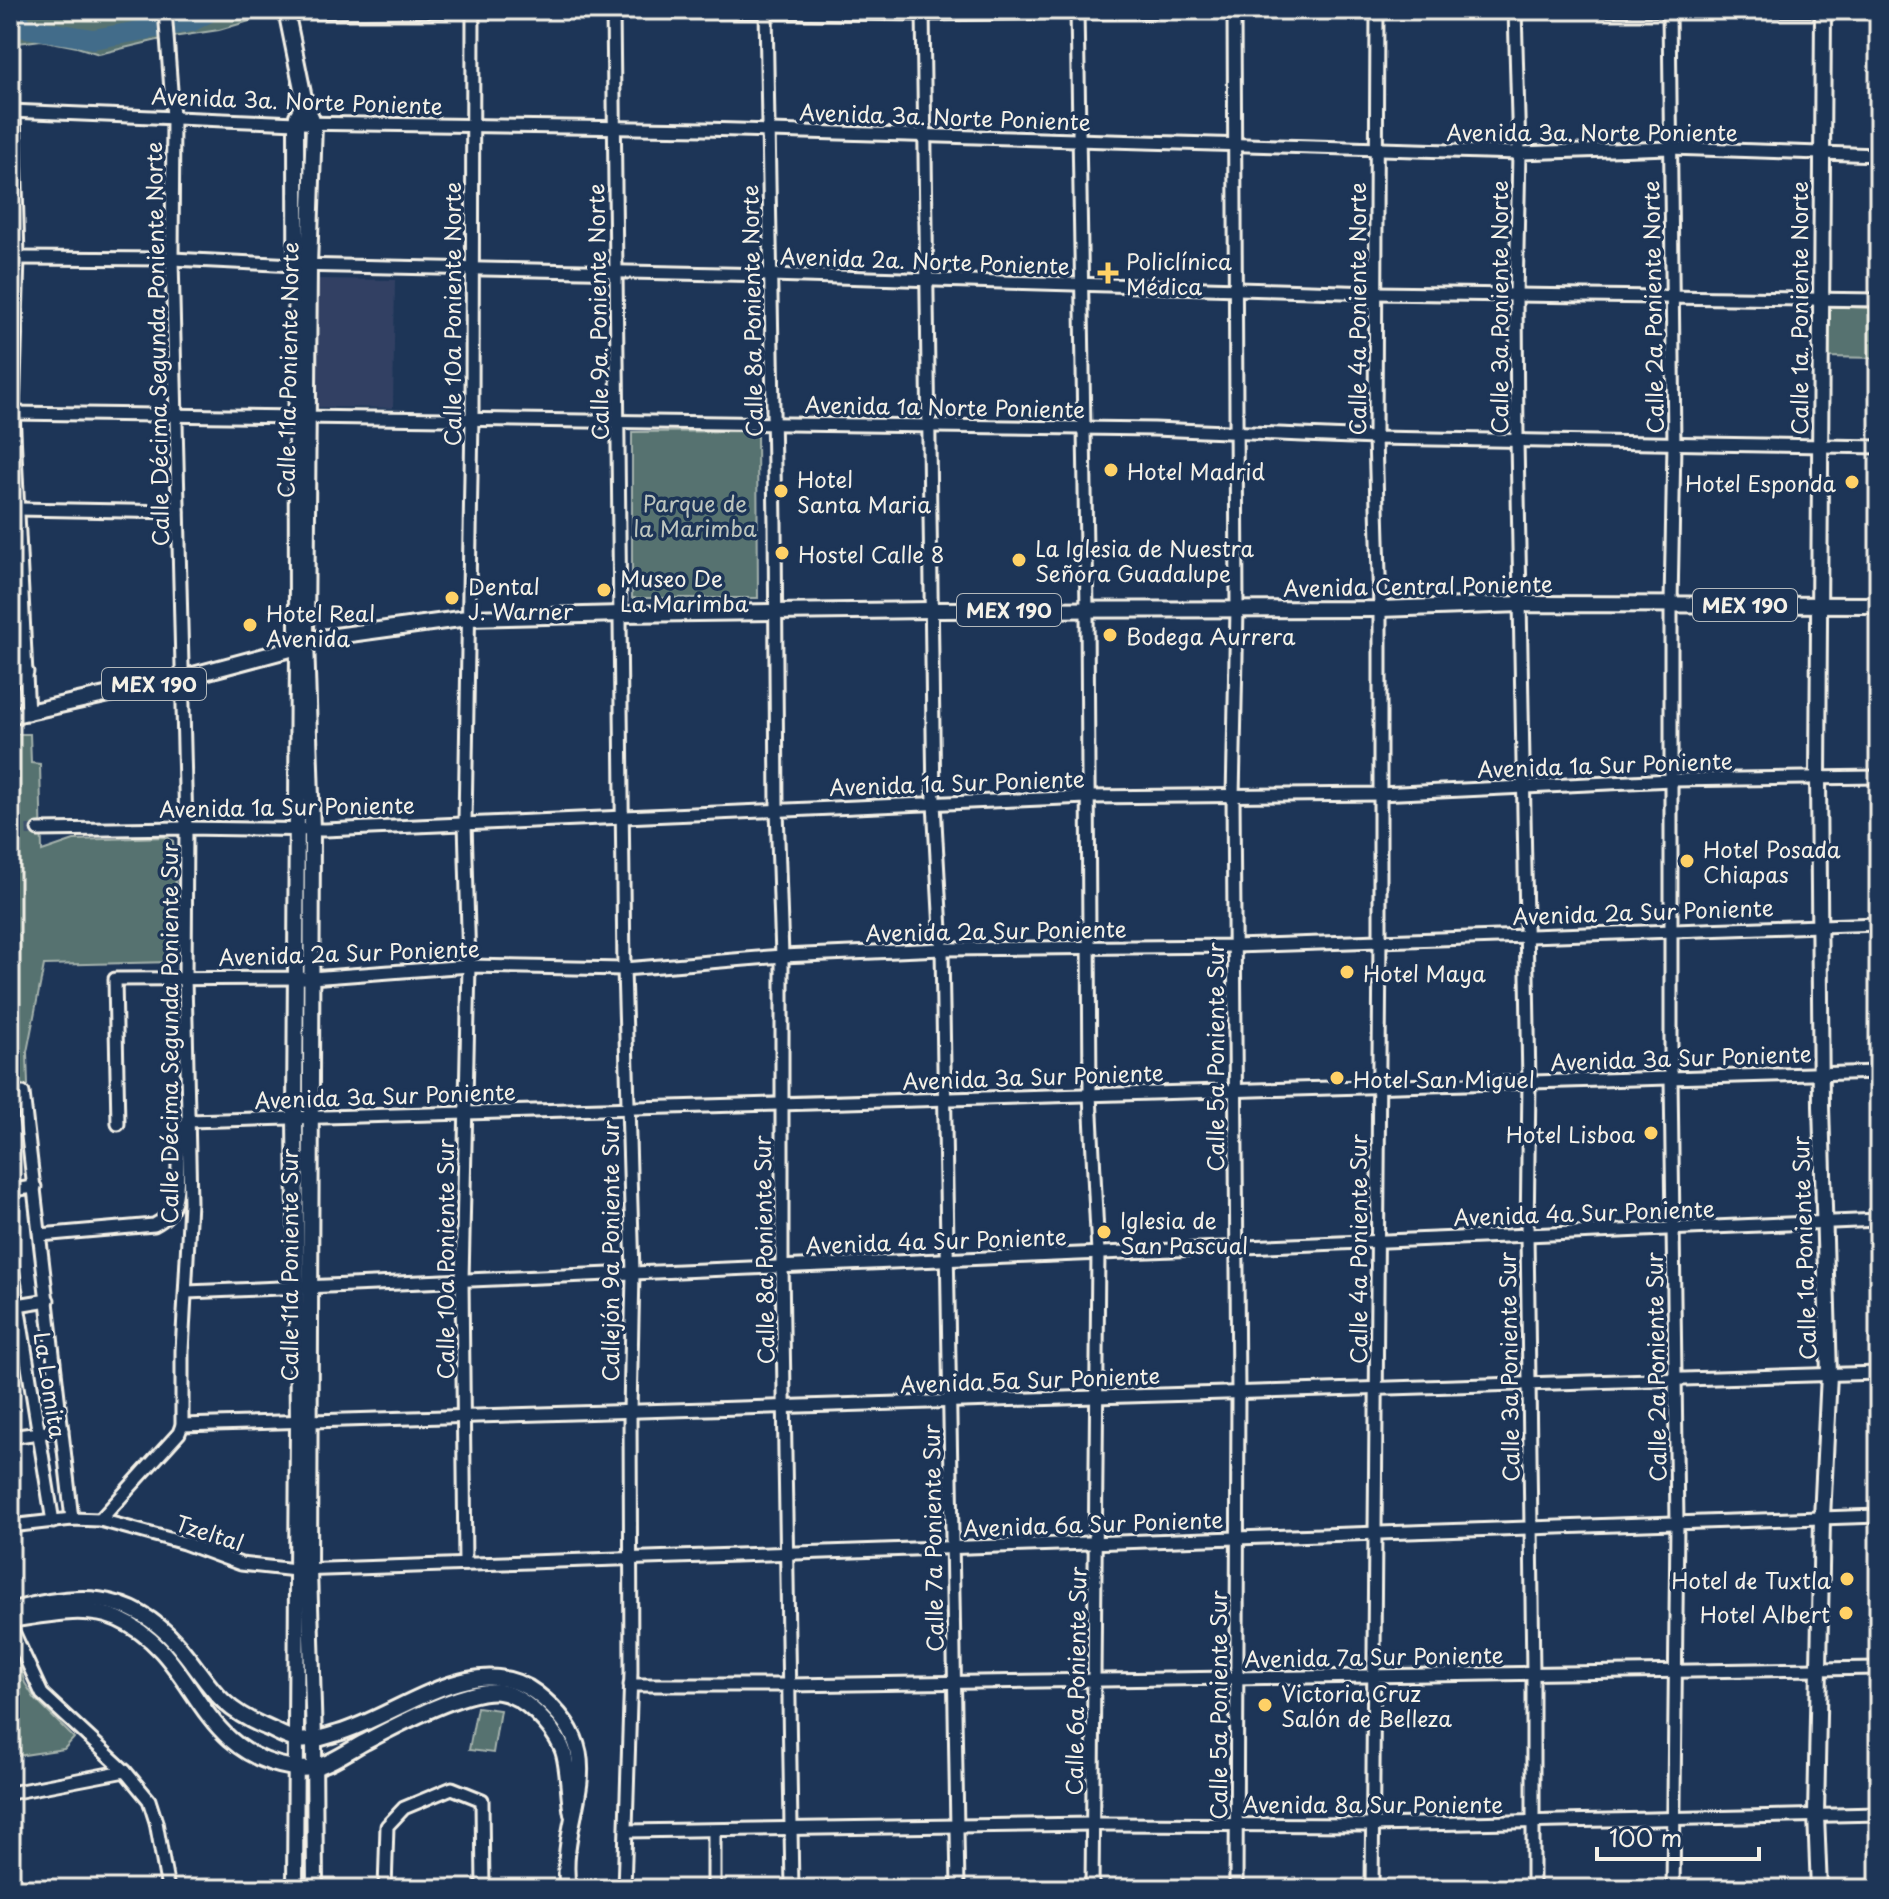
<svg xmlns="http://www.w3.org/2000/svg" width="1889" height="1899" viewBox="0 0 1889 1899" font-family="'Playpen Sans',sans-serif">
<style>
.built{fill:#304164}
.green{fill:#567270;stroke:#a5b2ac;stroke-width:2}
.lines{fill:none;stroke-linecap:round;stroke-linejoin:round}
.river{stroke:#436c8a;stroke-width:20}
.minor-tunnel{stroke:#3d516d;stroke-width:11;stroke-dasharray:11 5.5;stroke-linecap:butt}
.minor-casing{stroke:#f4f1e8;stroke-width:17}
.major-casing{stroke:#f4f1e8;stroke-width:20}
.minor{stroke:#1d3557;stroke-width:11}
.major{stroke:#1d3557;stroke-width:14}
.poi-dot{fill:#ffd166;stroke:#1d3557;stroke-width:3}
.labels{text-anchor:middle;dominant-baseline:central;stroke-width:7;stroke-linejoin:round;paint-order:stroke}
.shield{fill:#1d3557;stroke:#b4b9bc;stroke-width:2}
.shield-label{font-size:20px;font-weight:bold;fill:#f4f1e8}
.street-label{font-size:22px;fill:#f4f1e8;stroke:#1d3557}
.poi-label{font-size:22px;fill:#f4f1e8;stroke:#1d3557;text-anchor:start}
.park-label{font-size:22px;fill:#bdc5be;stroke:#1d3557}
</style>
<rect width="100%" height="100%" fill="#1d3557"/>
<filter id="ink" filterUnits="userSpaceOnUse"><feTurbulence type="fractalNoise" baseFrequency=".0125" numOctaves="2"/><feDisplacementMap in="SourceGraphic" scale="16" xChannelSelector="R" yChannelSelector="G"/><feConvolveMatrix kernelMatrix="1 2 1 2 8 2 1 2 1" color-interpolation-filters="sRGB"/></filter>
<g filter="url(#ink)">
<path class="built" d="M319,279L395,280L393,408L317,407Z"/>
<g class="green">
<path d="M10,10H287L219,30L166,38L99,54L77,47L41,40L10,44Z"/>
<path d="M1825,306L1879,308V358L1824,357Z"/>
<path d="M757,431L758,598H632V432Z"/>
<path d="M10,734H30L31,763L40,764L42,851L74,840L167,837L173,841L180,952L173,962L44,965L27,1052L28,1085L10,1087Z"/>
<path d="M10,1637L25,1683L35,1699L74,1738L64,1749L10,1757Z"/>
<path d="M477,1707L500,1710L493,1753L469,1750Z"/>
</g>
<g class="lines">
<path class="river" d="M10,10L25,28L93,39L191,22L213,10"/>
<path class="minor-tunnel" d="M10,831L38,830"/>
<g class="minor-casing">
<g id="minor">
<path d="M613,10L624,969L633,1273L630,1411L631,1672L624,1889"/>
<path d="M766,10L775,524L777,809L782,956V1267L792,1889"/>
<path d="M923,10L934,803L942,949L958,1889"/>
<path d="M1077,10L1087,609L1090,1095L1098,1253L1092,1889"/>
<path d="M1234,10L1237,609L1233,797L1238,1392L1236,1889"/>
<path d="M1515,10L1519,153L1516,296L1517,440L1529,1082L1527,1234L1533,1673V1889"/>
<path d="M1669,10L1674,444L1671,604V1078L1677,1523L1673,1889"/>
<path d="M286,12L613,10L923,14L1234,10H1879"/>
<path d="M10,111L296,123L704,129L1519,153L1670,148L1879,155"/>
<path d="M14,111L18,258L13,413L28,714"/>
<path d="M18,258L172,259L295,265L770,275L1375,293L1879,300"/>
<path d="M10,413L1154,429L1375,438L1879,447"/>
<path d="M18,509L178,512"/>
<path d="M10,682L27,672"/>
<path d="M38,830L186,828L325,830L1087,797L1379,794L1672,780L1879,777"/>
<path d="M10,1094L23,1093L72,1519"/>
<path d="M118,1124L115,979L311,978L469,966L624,969L782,956L942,949L1234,946L1879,924"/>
<path d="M10,1190L35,1187"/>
<path d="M40,1235L154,1225C195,1206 165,1153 188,1121L1879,1072"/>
<path d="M10,1255L53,1522"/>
<path d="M187,1292L1879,1220"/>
<path d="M11,1306L48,1300"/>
<path d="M182,1425L1879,1373"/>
<path d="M10,1437L62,1430"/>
<path d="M100,1520L179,1433L182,1425V1351L190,1202L185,978L186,828L172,259L173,117L165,10"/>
<path d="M10,1526L72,1519L100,1520L184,1543L241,1564L296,1570L1879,1516"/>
<path d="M465,1564L462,1280L469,966L465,822L472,418L473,10"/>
<path d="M10,1625L42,1694L125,1771L149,1800L156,1822L168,1889"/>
<path d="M630,1685H789L1879,1668"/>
<path d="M10,1793L125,1771"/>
<path d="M627,1831L1093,1824L1372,1825L1879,1814"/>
<path d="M385,1889L387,1826L404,1808L452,1788L482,1800L483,1889"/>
<path d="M714,1889V1831"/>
<path d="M1372,1889L1380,939V609L1375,438L1377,10"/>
</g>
</g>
<g class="major-casing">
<g id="major">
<path d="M286,10L305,103L314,124L309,265L306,640L312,830L309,1570L314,1740L315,1889"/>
<path d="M297,629L296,123L297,116L305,103"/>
<path d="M10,716L182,678L298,647L306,640L467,618L621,614L931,610L1380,609L1521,604L1879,605"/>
<path d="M10,1611C74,1593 129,1589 177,1644C209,1681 214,1705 263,1726C274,1730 286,1738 297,1740C311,1742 325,1737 338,1733C398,1716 476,1647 536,1693C620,1757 556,1811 568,1889"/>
<path d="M10,1620C44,1615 85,1605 118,1619C199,1655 193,1752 293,1768C320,1773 342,1754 365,1742C395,1726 468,1687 500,1692C525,1696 552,1726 562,1748C569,1764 568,1795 572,1814"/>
<path d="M295,1889L298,1422L295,1118L298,649"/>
<path d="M1819,1889L1816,1815L1822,1518L1829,1374L1821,1106L1818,778L1823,10"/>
</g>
</g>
<use href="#minor" class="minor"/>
<use href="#major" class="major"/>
</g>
</g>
<g class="poi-dot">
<path d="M1104 261h8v8h8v8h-8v8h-8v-8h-8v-8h8z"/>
<circle cx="1111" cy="470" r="8"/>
<circle cx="1852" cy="482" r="8"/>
<circle cx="781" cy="491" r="8"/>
<circle cx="782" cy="553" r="8"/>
<circle cx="1019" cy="560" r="8"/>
<circle cx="604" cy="590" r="8"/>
<circle cx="452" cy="598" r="8"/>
<circle cx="250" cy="625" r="8"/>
<circle cx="1110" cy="635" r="8"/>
<circle cx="1687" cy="861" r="8"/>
<circle cx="1347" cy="972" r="8"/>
<circle cx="1337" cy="1078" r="8"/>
<circle cx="1651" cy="1133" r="8"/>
<circle cx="1104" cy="1232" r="8"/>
<circle cx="1847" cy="1579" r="8"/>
<circle cx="1846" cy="1613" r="8"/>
<circle cx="1265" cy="1705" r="8"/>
</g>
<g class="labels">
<g class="shield">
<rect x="1693" y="589" width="104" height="32" rx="6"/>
<rect x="957" y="594" width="104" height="32" rx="6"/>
<rect x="102" y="668" width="104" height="32" rx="6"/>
</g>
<g class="shield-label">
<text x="1745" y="605">MEX 190</text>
<text x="1009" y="610">MEX 190</text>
<text x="154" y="684">MEX 190</text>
</g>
<g class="street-label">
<text transform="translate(297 100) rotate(2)">Avenida 3a. Norte Poniente</text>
<text transform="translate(945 116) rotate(2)">Avenida 3a. Norte Poniente</text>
<text x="1592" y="131">Avenida 3a. Norte Poniente</text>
<text transform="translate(925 260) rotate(2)">Avenida 2a. Norte Poniente</text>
<text transform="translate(1498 307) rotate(-90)">Calle 3a Poniente Norte</text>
<text transform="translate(1652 307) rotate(-91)">Calle 2a Poniente Norte</text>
<text transform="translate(1798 308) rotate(-90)">Calle 1a. Poniente Norte</text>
<text transform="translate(1356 309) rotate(-90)">Calle 4a Poniente Norte</text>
<text transform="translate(751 311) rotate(-91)">Calle 8a Poniente Norte</text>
<text transform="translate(597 312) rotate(-91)">Calle 9a. Poniente Norte</text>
<text transform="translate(451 314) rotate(-90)">Calle 10a Poniente Norte</text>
<text transform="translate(156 344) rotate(-91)">Calle Décima Segunda Poniente Norte</text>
<text transform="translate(287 370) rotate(-89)">Calle 11a Poniente Norte</text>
<text transform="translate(945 406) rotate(1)">Avenida 1a Norte Poniente</text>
<text transform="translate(1418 585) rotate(-1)">Avenida Central Poniente</text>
<text transform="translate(1605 764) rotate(-2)">Avenida 1a Sur Poniente</text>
<text transform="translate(957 782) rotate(-2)">Avenida 1a Sur Poniente</text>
<text transform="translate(287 806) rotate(-1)">Avenida 1a Sur Poniente</text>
<text transform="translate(1643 911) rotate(-2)">Avenida 2a Sur Poniente</text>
<text transform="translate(996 930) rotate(-1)">Avenida 2a Sur Poniente</text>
<text transform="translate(349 952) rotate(-2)">Avenida 2a Sur Poniente</text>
<text transform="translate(168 1033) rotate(-90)">Calle Décima Segunda Poniente Sur</text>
<text transform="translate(1214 1057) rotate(-90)">Calle 5a Poniente Sur</text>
<text transform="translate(1681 1057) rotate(-2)">Avenida 3a Sur Poniente</text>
<text transform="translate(1033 1076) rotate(-2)">Avenida 3a Sur Poniente</text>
<text transform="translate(385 1095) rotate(-2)">Avenida 3a Sur Poniente</text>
<text transform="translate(1584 1212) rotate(-2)">Avenida 4a Sur Poniente</text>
<text transform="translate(936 1240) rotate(-2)">Avenida 4a Sur Poniente</text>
<text transform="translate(1803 1248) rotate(-92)">Calle 1a Poniente Sur</text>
<text transform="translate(1357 1249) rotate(-90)">Calle 4a Poniente Sur</text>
<text transform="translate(763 1250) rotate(-91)">Calle 8a Poniente Sur</text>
<text transform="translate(609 1251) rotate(-90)">Callejón 9a Poniente Sur</text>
<text transform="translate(444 1259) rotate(-90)">Calle 10a Poniente Sur</text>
<text transform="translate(288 1265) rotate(-90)">Calle 11a Poniente Sur</text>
<text transform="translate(1508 1367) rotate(-91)">Calle 3a Poniente Sur</text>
<text transform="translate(1655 1367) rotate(-91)">Calle 2a Poniente Sur</text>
<text transform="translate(1030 1379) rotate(-2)">Avenida 5a Sur Poniente</text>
<text transform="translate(51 1385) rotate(81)">La Lomita</text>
<text transform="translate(1093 1523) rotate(-2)">Avenida 6a Sur Poniente</text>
<text transform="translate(210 1532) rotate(18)">Tzeltal</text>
<text transform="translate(932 1538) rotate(-91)">Calle 7a Poniente Sur</text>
<text transform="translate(1374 1656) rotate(-1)">Avenida 7a Sur Poniente</text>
<text transform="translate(1075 1681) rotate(-89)">Calle 6a Poniente Sur</text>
<text transform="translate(1217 1705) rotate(-90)">Calle 5a Poniente Sur</text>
<text x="1373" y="1803">Avenida 8a Sur Poniente</text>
</g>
<g class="poi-label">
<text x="1126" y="260">Policlínica<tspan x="1126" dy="25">Médica</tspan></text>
<text x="1127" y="470">Hotel Madrid</text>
<text x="797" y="478">Hotel<tspan x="797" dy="25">Santa Maria</tspan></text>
<text x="1836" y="482" text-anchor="end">Hotel Esponda</text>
<text x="1035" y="547">La Iglesia de Nuestra<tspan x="1035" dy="25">Señora Guadalupe</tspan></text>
<text x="798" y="553">Hostel Calle 8</text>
<text x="620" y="577">Museo De<tspan x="620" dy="25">La Marimba</tspan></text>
<text x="468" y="585">Dental<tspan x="468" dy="25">J. Warner</tspan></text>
<text x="266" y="612">Hotel Real<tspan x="266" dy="25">Avenida</tspan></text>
<text x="1126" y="635">Bodega Aurrera</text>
<text x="1703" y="848">Hotel Posada<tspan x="1703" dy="25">Chiapas</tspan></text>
<text x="1363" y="972">Hotel Maya</text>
<text x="1353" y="1078">Hotel San Miguel</text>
<text x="1635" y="1133" text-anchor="end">Hotel Lisboa</text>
<text x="1120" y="1219">Iglesia de<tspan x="1120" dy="25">San Pascual</tspan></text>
<text x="1831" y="1579" text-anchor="end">Hotel de Tuxtla</text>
<text x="1830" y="1613" text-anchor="end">Hotel Albert</text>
<text x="1281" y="1692">Victoria Cruz<tspan x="1281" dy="25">Salón de Belleza</tspan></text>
</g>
<g class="park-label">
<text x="695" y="502">Parque de<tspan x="695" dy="25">la Marimba</tspan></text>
</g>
</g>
<rect width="1889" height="1899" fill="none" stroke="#1d3557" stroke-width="40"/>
<rect x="20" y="20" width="1849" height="1859" fill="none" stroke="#f4f1e8" stroke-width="3" filter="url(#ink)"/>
<path d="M1597 1847v12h162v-12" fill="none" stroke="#f4f1e8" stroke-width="4"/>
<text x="1609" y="1847" font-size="24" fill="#f4f1e8" stroke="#1d3557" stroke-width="6" paint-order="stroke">100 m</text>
</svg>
